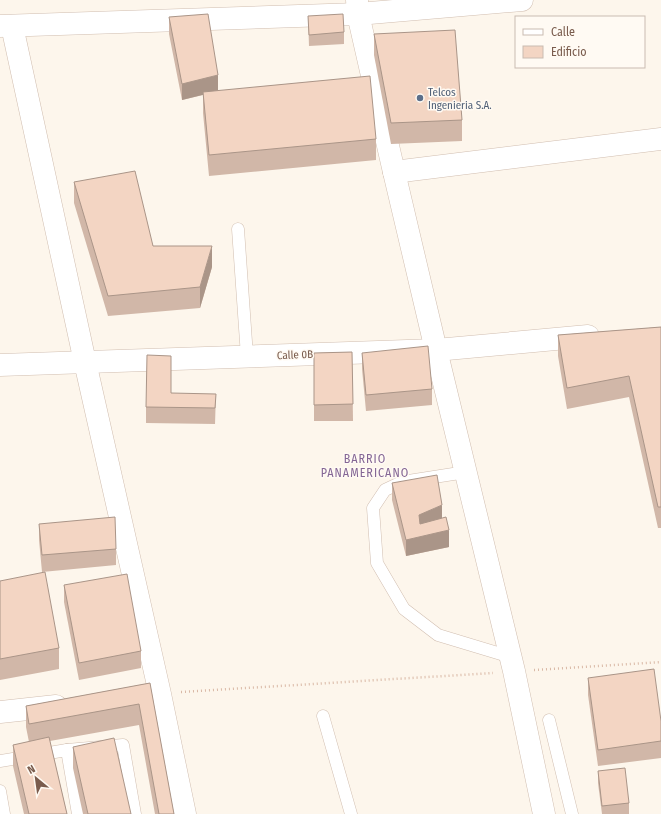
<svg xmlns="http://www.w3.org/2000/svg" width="661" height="814" viewBox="0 0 661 814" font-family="'Fira Sans Condensed',sans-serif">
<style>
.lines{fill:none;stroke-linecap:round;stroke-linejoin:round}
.service-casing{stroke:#d1beb0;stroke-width:13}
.minor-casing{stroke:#d1beb0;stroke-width:23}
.path{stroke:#d9b8a5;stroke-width:2.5;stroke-dasharray:1 3;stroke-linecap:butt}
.service{stroke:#fff;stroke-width:12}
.minor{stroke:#fff;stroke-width:22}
.wall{fill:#d1b7a8}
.shaded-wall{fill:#aa9588}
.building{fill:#f3d5c3;stroke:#aa9588}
.service-dot{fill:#5c6f8a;stroke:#fffaf3;stroke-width:1.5}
.labels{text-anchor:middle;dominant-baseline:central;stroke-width:3;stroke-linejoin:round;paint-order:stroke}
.service-label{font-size:11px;fill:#4e5e75;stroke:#fffaf3;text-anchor:start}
.street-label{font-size:11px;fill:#7a5c4d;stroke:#fffaf3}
.neighbourhood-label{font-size:12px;letter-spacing:1px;fill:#846695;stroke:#fffaf3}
</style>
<rect width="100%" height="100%" fill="#fdf6ec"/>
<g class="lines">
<g class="service-casing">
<g id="service">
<path d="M238,229L247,356"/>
<path d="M466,472L402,482L385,490L373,508L377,563L404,609L438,635L511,657"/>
<path d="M323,716L351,814"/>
<path d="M549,720L572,814"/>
<path d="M67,750L78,814"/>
<path d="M0,761L67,750L123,745L135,814"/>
<path d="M0,791L4,814"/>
</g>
</g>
<g class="minor-casing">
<g id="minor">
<path d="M357,0L358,14L394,172L436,350L514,671L544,814"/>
<path d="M0,26L358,14L522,0"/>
<path d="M12,26L85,362L160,694L185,814"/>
<path d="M394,172L661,139"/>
<path d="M0,365L436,350L588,336"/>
<path d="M0,712L56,706"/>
</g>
</g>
<g class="path">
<path d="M534,670L661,662"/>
<path d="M181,692L493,673"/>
</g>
<use href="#service" class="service"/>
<use href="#minor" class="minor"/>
</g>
<g class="wall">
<path d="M308,16L344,32V44L309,46Z"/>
<path d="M169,17L218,90L376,139V160L209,176L203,113V95L182,100L169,34Z"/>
<path d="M374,34L462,120V141L391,144L374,55Z"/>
<path d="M74,182L153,246L212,267L200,308L108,316L74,203Z"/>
<path d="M661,327V528H658L629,397L567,409L558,356V335Z"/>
<path d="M352,352L353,421H314V353Z"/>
<path d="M362,353L432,389V405L366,411L362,369Z"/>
<path d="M216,394L215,424L146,423V407Z"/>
<path d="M392,483L442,518L449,547L406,556L392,500Z"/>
<path d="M39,524L116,549V565L42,572L39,540Z"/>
<path d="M0,581L59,648V669L0,680Z"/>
<path d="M64,585L141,651V668L79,680L64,602Z"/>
<path d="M588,678L661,721V758L598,766L588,695Z"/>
<path d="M150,683L174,814H155L139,725L50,741L67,814H24L13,766V745L29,742L26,727V706Z"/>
<path d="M73,747L131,814H83L73,768Z"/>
<path d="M598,771L629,803V814H602L598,783Z"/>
</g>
<g class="shaded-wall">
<path d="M218,75V91L182,100V84Z"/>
<path d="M212,246V267L200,308V287Z"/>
<path d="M442,505V522L419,531V515Z"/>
<path d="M449,530V547L406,556V540Z"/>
</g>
<g class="building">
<path d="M208,14L218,75L182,84L169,17Z"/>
<path d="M343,14L344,32L309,35L308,16Z"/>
<path d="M455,30L462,120L391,123L374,34Z"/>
<path d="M370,76L376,139L209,155L203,92Z"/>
<path d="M135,171L153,246H212L200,287L108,296L74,182Z"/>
<path d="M661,327V507H658L629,376L567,388L558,335Z"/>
<path d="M428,346L432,389L366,395L362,353Z"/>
<path d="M352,352L353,404L314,405V353Z"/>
<path d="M147,355L171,356V393L216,394L215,408L146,407Z"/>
<path d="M437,475L442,505L419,515L420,524L446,517L449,530L406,540L392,483Z"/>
<path d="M115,517L116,549L42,555L39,524Z"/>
<path d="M45,572L59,648L0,659V581Z"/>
<path d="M127,574L141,651L79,663L64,585Z"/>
<path d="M654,669L661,721V741L598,750L588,678Z"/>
<path d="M150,683L174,814H159L139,704L29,724L26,706Z"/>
<path d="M49,737L67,814H29L13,745Z"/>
<path d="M114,738L131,814H88L73,747Z"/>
<path d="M625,768L629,803L602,806L598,771Z"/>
</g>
<circle class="service-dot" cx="420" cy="98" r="4"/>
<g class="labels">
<g class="service-label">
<text x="428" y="92">Telcos<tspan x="428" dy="13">Ingenieria S.A.</tspan></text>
</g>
<g class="street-label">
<text transform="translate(295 355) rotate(-2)">Calle 0B</text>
</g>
<g class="neighbourhood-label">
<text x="365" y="459">BARRIO<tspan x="365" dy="14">PANAMERICANO</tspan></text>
</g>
</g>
<rect x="515" y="16" width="130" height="52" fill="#fffaf3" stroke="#cabbb1"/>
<rect x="523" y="29" width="20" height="6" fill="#ffffff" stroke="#cabbb1"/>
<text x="551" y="36" font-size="12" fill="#7a5c4d">Calle</text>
<rect x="523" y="46" width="20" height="12" fill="#f3d5c3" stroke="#cabbb1"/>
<text x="551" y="56" font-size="12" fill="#7a5c4d">Edificio</text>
<g transform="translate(36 778) rotate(331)" stroke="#fffaf3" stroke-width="3" paint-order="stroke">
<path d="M0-3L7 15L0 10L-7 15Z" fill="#7a5c4d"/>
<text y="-6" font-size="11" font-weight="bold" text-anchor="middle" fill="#7a5c4d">N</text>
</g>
</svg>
